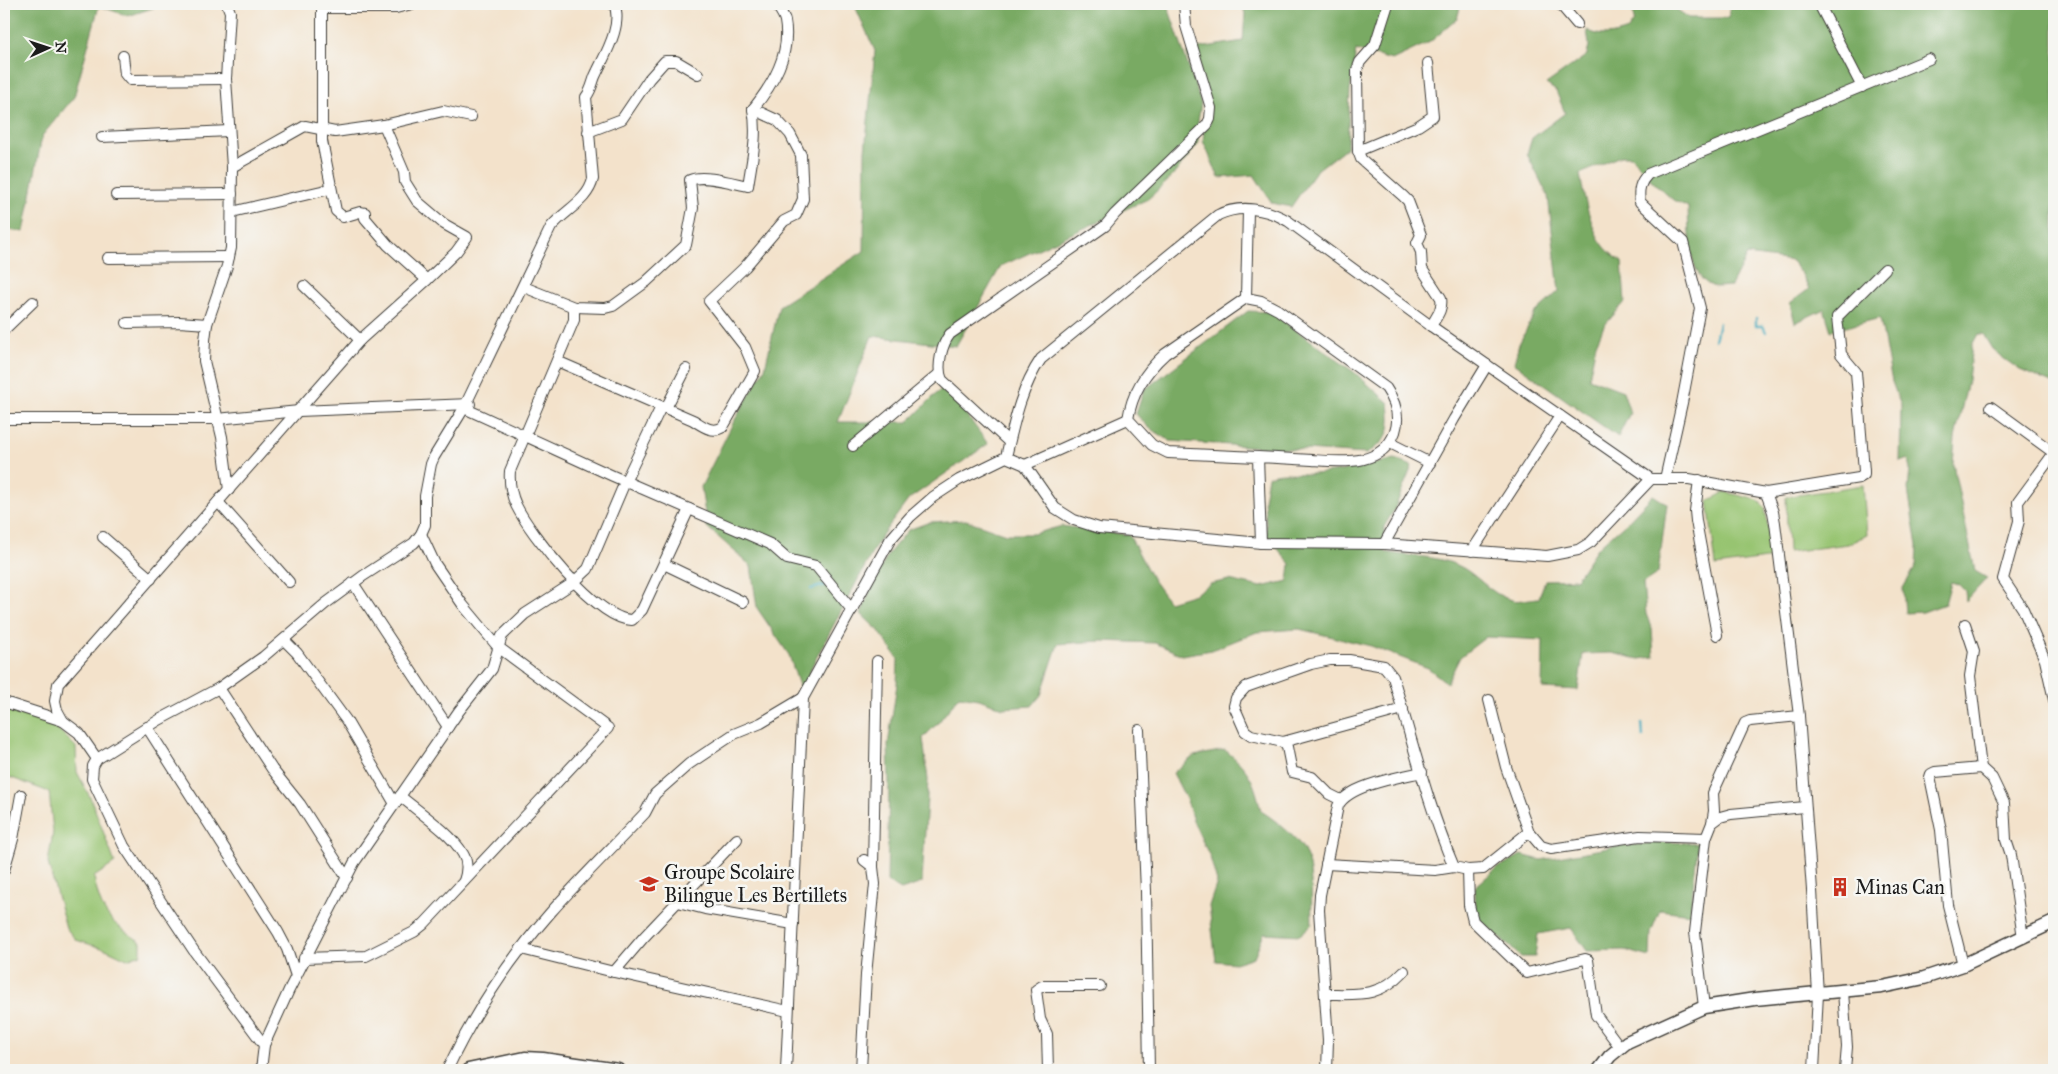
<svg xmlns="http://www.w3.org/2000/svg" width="2058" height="1074" viewBox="0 0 2058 1074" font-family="'IM FELL Great Primer',serif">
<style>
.green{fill:#97c471;stroke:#5a7046}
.forest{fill:#79aa63;stroke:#4a6340}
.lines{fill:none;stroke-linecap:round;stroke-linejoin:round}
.stream{stroke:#3da9bc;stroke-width:2.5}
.minor-casing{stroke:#3c3a36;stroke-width:12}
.major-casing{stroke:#3c3a36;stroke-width:15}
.minor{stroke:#fff;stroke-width:10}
.major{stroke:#fff;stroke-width:12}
.labels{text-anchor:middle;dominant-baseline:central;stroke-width:5;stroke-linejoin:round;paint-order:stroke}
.poi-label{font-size:20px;fill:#1c1c1c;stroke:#f6f6f2;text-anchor:start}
</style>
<rect width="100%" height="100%" fill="#f6f6f2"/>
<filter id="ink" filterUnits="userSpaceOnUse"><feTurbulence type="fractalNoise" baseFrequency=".02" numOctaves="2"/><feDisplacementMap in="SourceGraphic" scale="10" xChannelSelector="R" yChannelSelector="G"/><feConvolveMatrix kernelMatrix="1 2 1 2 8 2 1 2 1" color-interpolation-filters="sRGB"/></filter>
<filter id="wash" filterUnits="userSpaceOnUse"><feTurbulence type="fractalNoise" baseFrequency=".0096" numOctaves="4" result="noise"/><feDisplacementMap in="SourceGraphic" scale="20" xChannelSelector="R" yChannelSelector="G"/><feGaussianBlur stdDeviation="1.12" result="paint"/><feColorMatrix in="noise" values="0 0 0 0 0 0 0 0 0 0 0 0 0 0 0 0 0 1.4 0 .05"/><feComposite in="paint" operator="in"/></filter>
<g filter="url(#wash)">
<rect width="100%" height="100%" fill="#f3e2cb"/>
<g class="green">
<path d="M1863,485L1867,535L1848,544L1788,552L1786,497Z"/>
<path d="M1725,492L1758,500L1765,508L1773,558L1716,566L1708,501Z"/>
<path d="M4,708L54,725L76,747L77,772L91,799L115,863L94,877C101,915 109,921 141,942V954L127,959L108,950L76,940L66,928L48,863L53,832L49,792L4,775Z"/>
</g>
<g class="forest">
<path d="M4,4H165L128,16L99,6L74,97L42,136L24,232L4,229Z"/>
<path d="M854,4H1167L1201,103L1198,122V144L1171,178L1148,199L1001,266L956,346L872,336L838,422H908L945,385L988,444L909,499L880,538L812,666L803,698L789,655L757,608L751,566L707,527L701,487L733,423L765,368L779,306L864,251L865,151L875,51Z"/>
<path d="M1241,4H1461L1457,19L1430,42L1392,60L1356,50L1350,91L1347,147L1316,171L1291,207L1272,203L1254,175L1219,178L1203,141L1206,107L1195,79L1187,53L1199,48L1243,41L1245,13Z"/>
<path d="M1632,4H1669L1689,18H1728L1731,4H2054V384L2020,370L2003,358L1992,349L1983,334H1978L1972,345L1968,380L1955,438L1953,464L1975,571L1987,578L1966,601L1965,591L1958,584L1951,582L1945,604L1923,612L1905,613L1903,588L1916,566L1917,546L1908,490L1910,469L1908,459L1900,462L1901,406L1892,382L1880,318L1831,331L1824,309L1795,323L1790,303L1809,289L1803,276L1792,261L1747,255L1731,286C1726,286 1717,288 1712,286C1687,276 1689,230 1688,207L1673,200L1652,181L1631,156H1620L1580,174C1583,193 1591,231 1604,246C1608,252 1616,257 1622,262L1625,302L1604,326L1596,344L1589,378L1623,391L1630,413L1618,437L1514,363L1519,344L1535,313L1559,291L1548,196L1527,154L1532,138L1565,113L1556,91L1546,84L1587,55L1589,45L1587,30C1601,38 1614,35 1628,30L1634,21Z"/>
<path d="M1248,311L1271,312L1354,372L1389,403C1392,430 1390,439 1366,454L1170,441L1148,427L1136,414L1144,390Z"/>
<path d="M1395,459L1412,466L1395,508L1384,527L1385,552C1409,557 1434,555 1457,565C1477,573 1490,595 1512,600C1519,602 1531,598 1539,598L1545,580L1576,579L1597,548L1627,522L1653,495L1667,504L1658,573L1643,583L1646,614L1652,629L1654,657L1639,659L1612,653L1583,654L1578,690L1542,688L1543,640L1486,637L1460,657L1447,683L1428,668L1371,646L1299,629L1257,632L1212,650L1182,655L1155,643L1101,641L1058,644L1041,695L1032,706L1003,708L979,699L959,696L938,723L923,738L928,780L922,883L901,890L887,882L889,781L888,745L897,684L898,659L879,631L861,614L874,581L889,553L908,530L930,522L966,520L1006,534H1033L1062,526L1129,535L1153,580L1169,602L1195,594L1210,584L1229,580L1261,587L1288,581L1290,564L1267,535L1264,500L1268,476C1285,470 1297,475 1314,474C1342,472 1369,465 1395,459Z"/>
<path d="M1225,750C1250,770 1254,781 1261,811C1274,819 1293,834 1302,847C1314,864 1311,903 1312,924L1300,935L1264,933L1254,957L1235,963L1216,961L1209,906L1217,882L1210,857L1193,821L1187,801L1173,773L1194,756Z"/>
<path d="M1661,842L1698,843L1690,914L1660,910L1651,932L1650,957L1624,950L1587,951L1571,928L1538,934L1535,957H1521L1476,916L1475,887L1497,868L1521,855L1541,860L1613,847Z"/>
</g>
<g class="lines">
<g class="stream">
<path d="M1756,318V326H1763L1766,332"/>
<path d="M1715,340L1719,323"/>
<path d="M811,589L826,585"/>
<path d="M1642,723L1643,737"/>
</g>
</g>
</g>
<g filter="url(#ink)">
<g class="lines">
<g class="minor-casing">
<g id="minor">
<path d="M227,4L230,12L226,79L232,167L231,248L227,266L207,324L205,340L204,361L222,437L229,490"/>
<path d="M324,4L322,8V141L336,211L343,217L360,212L365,213V218L388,245L427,280"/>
<path d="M1388,4L1375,45L1360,62L1357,70L1358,151L1361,159L1403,196L1408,201L1421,235L1417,243L1421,252L1422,269L1441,298C1443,309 1437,316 1431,326"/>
<path d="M1560,4L1577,24"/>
<path d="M1819,4L1862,87"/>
<path d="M322,8H396L412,4"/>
<path d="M123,56L125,74L130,80L226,79"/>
<path d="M753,109C773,84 791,54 785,21C784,15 779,9 776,4"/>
<path d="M588,132L622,119L649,79L665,61H676L698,74"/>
<path d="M102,137L229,131"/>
<path d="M1358,151L1418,126L1433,116L1428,63"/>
<path d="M232,167L305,126L335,132L384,125L443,111L471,117"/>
<path d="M116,195L232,194"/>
<path d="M232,212L330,189"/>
<path d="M108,258L229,257"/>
<path d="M304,286L360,340"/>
<path d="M524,287L574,307L605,308L613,306L646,282L686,245L693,208L690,180C703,174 733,183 748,186C752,159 758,136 753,109"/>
<path d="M1246,298L1248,210"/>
<path d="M574,307V320L510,471C509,483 511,494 516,505C530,534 598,621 632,620L642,610L689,509"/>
<path d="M127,323L179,322L207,324"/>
<path d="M4,330L33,302"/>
<path d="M557,361L693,420C703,426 712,434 723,427L755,371L745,347L709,301L745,267L784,221L796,215L803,199L801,155L790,134L777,120L753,109"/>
<path d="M1991,407L2054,453"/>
<path d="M464,408L613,476L770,544L787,559L816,566L852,610"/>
<path d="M666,408L686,369"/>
<path d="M4,419H217L299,411L470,404"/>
<path d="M1009,442L942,380C936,367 942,344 950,334L1105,226L1115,214L1207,125L1210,119L1211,108L1186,26L1184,4"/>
<path d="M1390,443L1430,463"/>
<path d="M853,446L939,374"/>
<path d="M2054,453L2018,502L2019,521L2003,579L2023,609L2045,660L2054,700"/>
<path d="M1006,457C1014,423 1021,388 1041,359L1218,215C1240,204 1268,209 1288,221L1431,326L1651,479H1689L1766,493L1859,478L1864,475V471L1856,372L1841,354L1837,317L1885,269"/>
<path d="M1258,457C1276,458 1294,459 1312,460C1342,462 1382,467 1395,432C1400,417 1395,401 1386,388L1278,310L1261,301L1246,298L1165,354C1145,372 1132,393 1128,419L1152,445L1168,453L1258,457L1261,543"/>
<path d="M1025,465L1128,419"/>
<path d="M1665,479L1682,403L1700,308L1683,242L1640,202C1638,190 1640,182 1648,174L1929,59"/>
<path d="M1699,480L1695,511L1696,521L1717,635"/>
<path d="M1766,493L1773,512L1775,523L1799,716L1812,890L1818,994L1814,1070"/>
<path d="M218,502L289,582"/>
<path d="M103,537L151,579"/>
<path d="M1384,544L1454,419L1487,365"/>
<path d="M1472,551L1560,416"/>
<path d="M664,564L743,602"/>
<path d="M353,583L448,727"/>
<path d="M1965,624L1974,651L1970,676L1981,768L1992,778L2004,803L2006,840L2011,855L2023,938"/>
<path d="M284,640L297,653L346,720L395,804"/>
<path d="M219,688L272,769L300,804L347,878"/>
<path d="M1489,700L1506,767L1529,832L1541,846L1551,849L1640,836L1706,838"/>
<path d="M4,702L63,721"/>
<path d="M1403,709L1283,742L1251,735L1245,731L1234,706L1236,698L1246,687L1311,664L1330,660H1349L1384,666L1393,677C1412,740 1428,806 1454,867L1468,870L1483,869L1529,832"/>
<path d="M147,727L278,932L287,949L296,976"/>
<path d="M1139,730L1146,891L1149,1070"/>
<path d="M1283,742L1287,747L1292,772L1312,777L1329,794L1341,800"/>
<path d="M97,759L79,733L63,721L57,710L55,701L58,684L360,340L427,280L456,252L467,237L444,224L417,201L405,182L404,172L384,125"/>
<path d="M400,796C419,812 451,833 463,854C468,862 467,872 464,881"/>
<path d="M1712,823L1714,811L1713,793L1745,723L1750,721L1799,716"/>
<path d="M1326,864L1435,870L1454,867"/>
<path d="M873,867L877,661"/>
<path d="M4,870L13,839L21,795"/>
<path d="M1468,870L1469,905L1473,921L1527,973L1585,959L1588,960L1596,1015L1620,1047"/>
<path d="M678,902L705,909L793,924"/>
<path d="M521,949L614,972L788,1011"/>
<path d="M304,958L366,956L414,932L424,924L608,728L498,647L463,605L435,564L421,534"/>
<path d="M1963,965L1948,905L1941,830L1930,777L1931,774L1935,772L1981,768"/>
<path d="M614,972L644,937L737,839"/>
<path d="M1843,991L1847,1047L1845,1070"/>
<path d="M1325,994C1359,994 1379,998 1404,971"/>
<path d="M1704,1007L1695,932L1706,838L1712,823L1720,817L1731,814L1805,807"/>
<path d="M264,1045L194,951L124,846L92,779L93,766L97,759L159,720L219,688L263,657L325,604L363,576L414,543L421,534L425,525V496L431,464L434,457L464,408L551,227C565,210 588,201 593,179L586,97C593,88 592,81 597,72C606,53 623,24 614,4"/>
<path d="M261,1070L264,1045L289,990L354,863L459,711L492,669L502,636L525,614L573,583L588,569L625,482L661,407"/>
<path d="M447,1070C474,1013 509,960 551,912C581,878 614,846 645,813L655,794L689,764L734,734L761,723L803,698"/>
<path d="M786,1070L803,698L890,540L910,517L933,497L959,480L1006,457L1025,465L1055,508L1074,520L1099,528L1261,543L1384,544L1547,556L1578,550L1591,542L1651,479"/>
<path d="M861,1070L866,975L875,884L873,867L864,860"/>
<path d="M1048,1070L1047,1034L1040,1019L1036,990L1042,986H1100"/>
<path d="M1327,1070L1328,1040L1319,910L1320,895L1338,806C1348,785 1400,777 1422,772"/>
</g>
</g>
<g class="major-casing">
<g id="major">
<path d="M468,1070L525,1058L543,1059L618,1070"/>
<path d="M1599,1070L1610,1056L1627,1042L1704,1007L1755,999L1882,987L1924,978L1963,965L2054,922"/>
</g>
</g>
<use href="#minor" class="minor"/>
<use href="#major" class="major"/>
</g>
</g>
<defs>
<g id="school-bare" transform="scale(1.5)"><path d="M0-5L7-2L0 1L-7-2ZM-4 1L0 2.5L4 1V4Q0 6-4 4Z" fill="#c8321e" stroke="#f6f6f2" stroke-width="2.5" paint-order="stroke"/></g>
<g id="building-bare" transform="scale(1.5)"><path d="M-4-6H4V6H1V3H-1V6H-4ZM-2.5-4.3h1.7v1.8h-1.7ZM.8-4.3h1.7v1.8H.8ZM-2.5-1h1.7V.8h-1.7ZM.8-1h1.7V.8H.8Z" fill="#c8321e" stroke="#f6f6f2" stroke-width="2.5" paint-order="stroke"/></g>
</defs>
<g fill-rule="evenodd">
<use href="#school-bare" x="649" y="884"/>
<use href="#building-bare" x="1840" y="887"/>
</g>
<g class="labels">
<g class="poi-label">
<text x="664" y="872">Groupe Scolaire<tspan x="664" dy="23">Bilingue Les Bertillets</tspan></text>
<text x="1855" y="887">Minas Can</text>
</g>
</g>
<rect width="2058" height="1074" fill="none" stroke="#f6f6f2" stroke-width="20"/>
<g transform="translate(48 48) rotate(87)" stroke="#f6f6f2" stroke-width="4" paint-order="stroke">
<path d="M0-4L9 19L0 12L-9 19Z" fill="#1c1c1c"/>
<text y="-8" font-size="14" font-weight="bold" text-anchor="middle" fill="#1c1c1c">N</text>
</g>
</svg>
